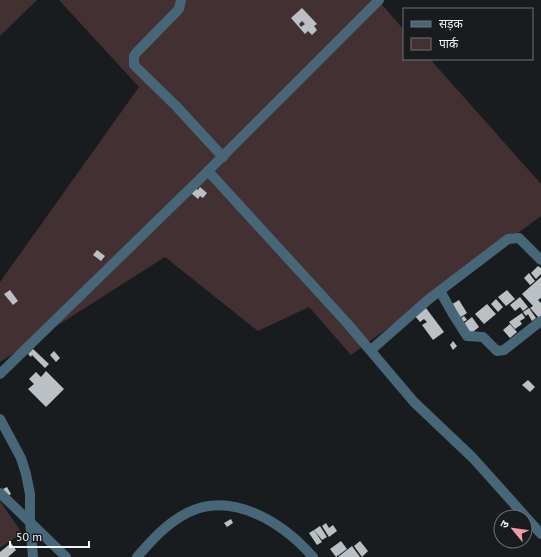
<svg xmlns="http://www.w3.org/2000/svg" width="541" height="557" viewBox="0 0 541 557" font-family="'PT Sans','Noto Sans Devanagari',sans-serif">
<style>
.green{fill:#433033}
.building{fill:#bbc0c4;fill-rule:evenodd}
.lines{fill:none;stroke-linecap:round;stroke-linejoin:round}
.minor{stroke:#476678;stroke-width:10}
</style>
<rect width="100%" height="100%" fill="#181c1f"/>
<g class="green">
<path d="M0,0H37L0,36Z"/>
<path d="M59,0H378L404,30V59H430L541,184V216L351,355L309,307L258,331L165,257L0,362V282L139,87Z"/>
<path d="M0,501L22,533L0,548Z"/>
</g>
<g class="building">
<path d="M302,8L317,24L314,26L317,30L312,35L308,31L305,34L291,18ZM302,21L305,24L301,27L299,24Z"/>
<path d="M200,187L207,193L203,198L200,196L198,199L191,193L195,188L198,190Z"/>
<path d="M97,250L105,256L101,261L93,255Z"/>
<path d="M538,266L541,268V274L536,279L531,273Z"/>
<path d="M529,273L535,281L530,285L524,278Z"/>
<path d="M541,277V298L538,300L541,303V316L539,318L530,308L533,306L522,294Z"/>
<path d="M10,290L18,301L13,305L4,294Z"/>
<path d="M507,290L515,299L506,306L498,297Z"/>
<path d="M520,297L528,307L523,311L520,307L515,311L510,305Z"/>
<path d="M496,299L503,307L498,312L491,304Z"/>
<path d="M459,300L467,313L458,319L449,306Z"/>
<path d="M487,304L496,314L484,324L475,314Z"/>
<path d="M426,308L444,332L433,340L422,325L427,322L424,319L420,322L415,316Z"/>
<path d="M529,308L536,318L532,321L528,314L526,316L523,312Z"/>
<path d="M522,313L525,318L520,321L522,324L515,329L509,322Z"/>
<path d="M464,316L467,320L461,323L459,320Z"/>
<path d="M472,317L479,327L469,335L462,325Z"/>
<path d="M510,324L517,332L510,338L503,330Z"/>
<path d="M453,341L457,346L453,350L450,345Z"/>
<path d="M33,349L49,364L45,368L32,355L31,357L28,354Z"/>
<path d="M54,351L60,358L56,362L50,355Z"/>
<path d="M46,371L64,389L46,407L28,389L34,384L29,379L36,372L41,377Z"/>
<path d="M528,380L535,387L530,392L522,385Z"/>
<path d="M7,487L11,494L8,496L3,489Z"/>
<path d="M231,519L233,523L227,527L224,523Z"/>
<path d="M326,523L329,528L333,525L337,531L329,537L322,526Z"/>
<path d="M320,526L327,537L322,540L314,530Z"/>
<path d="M314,530L322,542L317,545L309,533Z"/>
<path d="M341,541L347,549L336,557L330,549Z"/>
<path d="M360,541L368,551L362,557L354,546Z"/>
<path d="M11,543L16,550L8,557H0V552Z"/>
<path d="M352,546L360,557H338Z"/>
</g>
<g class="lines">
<g class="minor">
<path d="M181,0L179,9L137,52L134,56V65L176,106L223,157"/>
<path d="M208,171L347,323L414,402L473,458L541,534"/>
<path d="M440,291L453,314L467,336L483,337L497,351L504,350L541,321"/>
<path d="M371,350L429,299L508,239L519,238L541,260"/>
<path d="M0,374L203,176L379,0"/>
<path d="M0,419L21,458L26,474L30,494V521L33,557"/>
<path d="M0,493L66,557"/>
<path d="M137,557C152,540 167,523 187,513C232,490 283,523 313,557"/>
</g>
</g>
<rect x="403" y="8" width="130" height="52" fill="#181c1f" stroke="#6f7275"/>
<rect x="411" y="21" width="20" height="6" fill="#476678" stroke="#6f7275"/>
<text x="439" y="28" font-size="12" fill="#f1f4f6">सड़क</text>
<rect x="411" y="38" width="20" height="12" fill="#433033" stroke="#6f7275"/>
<text x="439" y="48" font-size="12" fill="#f1f4f6">पार्क</text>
<g transform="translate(513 529) rotate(299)"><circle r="19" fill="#181c1f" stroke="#6f7275"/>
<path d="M0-3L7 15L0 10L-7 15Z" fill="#f39aa9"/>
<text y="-6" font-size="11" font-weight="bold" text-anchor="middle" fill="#f1f4f6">उ</text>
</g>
<path d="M10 541v6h79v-6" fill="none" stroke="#f1f4f6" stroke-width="2"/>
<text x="16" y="541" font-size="12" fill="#f1f4f6" stroke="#181c1f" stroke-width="3" paint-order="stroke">50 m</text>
</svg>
